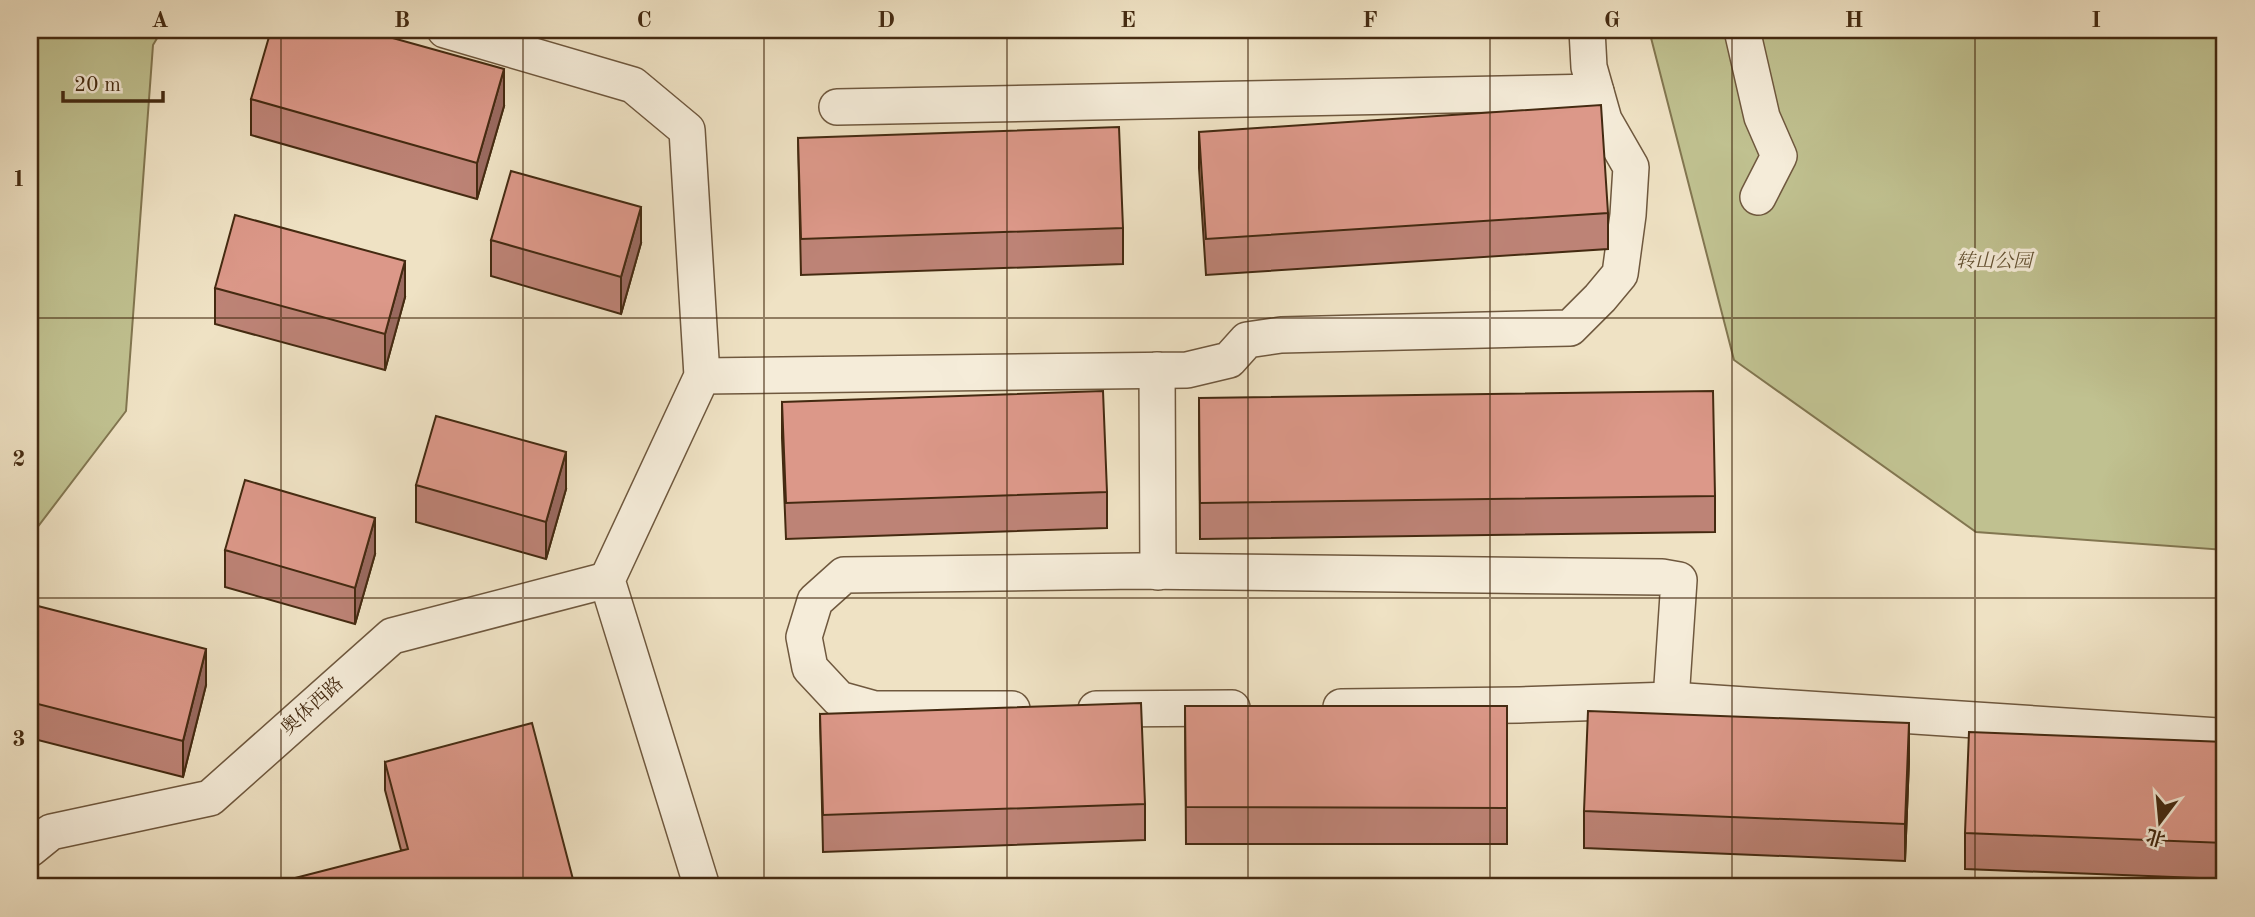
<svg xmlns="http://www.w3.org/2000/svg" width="2255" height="917" viewBox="0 0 2255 917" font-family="'Old Standard TT','Noto Serif SC',serif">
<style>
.green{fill:#c0c190;stroke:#827650;stroke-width:2}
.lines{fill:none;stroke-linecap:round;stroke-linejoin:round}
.minor-casing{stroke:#6f583e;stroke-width:38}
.minor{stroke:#f5ecd9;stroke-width:35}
.wall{fill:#bd8376;stroke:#442a11;stroke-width:2}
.shaded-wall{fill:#9a6a60;stroke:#442a11;stroke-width:2}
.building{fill:#dc9889;stroke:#442a11;stroke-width:2}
.grid{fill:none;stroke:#442a11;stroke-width:2;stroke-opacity:0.55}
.labels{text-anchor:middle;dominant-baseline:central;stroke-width:7;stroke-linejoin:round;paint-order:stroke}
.park-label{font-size:19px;font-style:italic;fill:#635031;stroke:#f5ecd9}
.street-label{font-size:19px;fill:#442a11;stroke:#f5ecd9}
.neatline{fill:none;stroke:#442a11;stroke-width:2.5}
.grid-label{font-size:23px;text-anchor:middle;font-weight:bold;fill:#442a11}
</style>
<rect width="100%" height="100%" fill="#efe2c4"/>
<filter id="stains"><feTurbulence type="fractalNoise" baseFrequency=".00286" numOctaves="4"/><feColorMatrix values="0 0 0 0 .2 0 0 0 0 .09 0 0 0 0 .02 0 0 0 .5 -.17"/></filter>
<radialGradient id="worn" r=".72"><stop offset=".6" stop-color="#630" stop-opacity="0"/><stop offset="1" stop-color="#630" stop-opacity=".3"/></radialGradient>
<g class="green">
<path d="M30,30H162L153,45L126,411L30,537Z"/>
<path d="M1649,30H2225V550L1976,532L1734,360Z"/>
</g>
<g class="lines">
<g class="minor-casing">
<g id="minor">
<path d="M445,30L633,85L687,130L702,376L607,580L702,887"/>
<path d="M1742,30L1762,117L1779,156L1758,197"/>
<path d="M837,107L1596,92"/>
<path d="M1157,370L1158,572"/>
<path d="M702,376L1187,370L1229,360L1247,340L1281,335L1570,328L1600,298L1620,274L1628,215L1631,167L1604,120L1589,67L1587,30"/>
<path d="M1341,707L1520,705L1671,700L2218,736"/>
<path d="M1012,709H875L839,699L810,668L804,637L815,601L844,575L1138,571L1662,577L1679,580L1671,700"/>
<path d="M1096,709L1232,708"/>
<path d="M30,849L51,832L210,798L392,636L607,580"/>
</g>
</g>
<use href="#minor" class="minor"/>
</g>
<g class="wall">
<path d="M251,99L504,106L477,199L251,135Z"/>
<path d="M1199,132L1608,213V249L1206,275L1199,168Z"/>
<path d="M798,138L1123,228V264L801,275Z"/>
<path d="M491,240L641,243L621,314L491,276Z"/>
<path d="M215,288L405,297L385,370L215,324Z"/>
<path d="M1199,398L1715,496V532L1200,539Z"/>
<path d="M782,402L1107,492V528L786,539L782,438Z"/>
<path d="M416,485L566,489L546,559L416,522Z"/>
<path d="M225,550L375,554L355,624L225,587Z"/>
<path d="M30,604L206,685L183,777L30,738Z"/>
<path d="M1185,706H1507V844H1186Z"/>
<path d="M820,714L1145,804V840L823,852Z"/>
<path d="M2225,742V879L1965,869V833Z"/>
<path d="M1909,760L1905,861L1584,848V811Z"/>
<path d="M385,762L575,887L401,850L385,790Z"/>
</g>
<g class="shaded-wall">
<path d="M504,69V106L477,199V163Z"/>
<path d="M641,207V243L621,314V277Z"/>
<path d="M405,261V297L385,370V334Z"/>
<path d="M566,452V489L546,559V522Z"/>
<path d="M375,518V554L355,624V588Z"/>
<path d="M206,649V685L183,777V741Z"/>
<path d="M1909,723V760L1905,861V824Z"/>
</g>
<g class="building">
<path d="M271,30H364L504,69L477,163L251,99Z"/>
<path d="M1601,105L1608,213L1206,239L1199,132Z"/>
<path d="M1119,127L1123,228L801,239L798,138Z"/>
<path d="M511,171L641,207L621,277L491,240Z"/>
<path d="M235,215L405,261L385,334L215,288Z"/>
<path d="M1103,391L1107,492L786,503L782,402Z"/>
<path d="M1713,391L1715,496L1200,503L1199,398Z"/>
<path d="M436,416L566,452L546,522L416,485Z"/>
<path d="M245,480L375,518L355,588L225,550Z"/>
<path d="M30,604L206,649L183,741L30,702Z"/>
<path d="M1141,703L1145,804L823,815L820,714Z"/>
<path d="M1185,706H1507V808L1186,807Z"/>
<path d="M1588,711L1909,723L1905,824L1584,811Z"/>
<path d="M532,723L575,887H260L408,849L385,762Z"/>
<path d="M1969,732L2225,742V843L1965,833Z"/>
</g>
<path class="grid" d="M281,30V887M523,30V887M764,30V887M1007,30V887M1248,30V887M1490,30V887M1732,30V887M1975,30V887M30,318H2225M30,598H2225"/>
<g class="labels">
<g class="park-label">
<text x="1994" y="262">转山公园</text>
</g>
<g class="street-label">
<text transform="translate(313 707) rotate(-42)">奥体西路</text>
</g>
</g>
<rect width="2255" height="917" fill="none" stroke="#efe2c4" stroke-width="77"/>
<g transform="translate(2160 822) rotate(196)" stroke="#f5ecd9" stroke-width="5" paint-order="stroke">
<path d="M0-5L12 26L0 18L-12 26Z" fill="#442a11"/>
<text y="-10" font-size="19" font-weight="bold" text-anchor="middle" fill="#442a11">北</text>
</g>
<path d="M63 91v10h100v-10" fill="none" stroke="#442a11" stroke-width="3.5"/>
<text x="74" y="91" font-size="21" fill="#442a11" stroke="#f5ecd9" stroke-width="5" paint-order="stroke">20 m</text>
<rect x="38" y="38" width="2178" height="840" class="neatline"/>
<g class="grid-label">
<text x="160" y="27">A</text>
<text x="402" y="27">B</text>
<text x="644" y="27">C</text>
<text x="886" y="27">D</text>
<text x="1128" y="27">E</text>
<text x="1370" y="27">F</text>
<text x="1612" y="27">G</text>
<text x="1854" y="27">H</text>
<text x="2096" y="27">I</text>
<text x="19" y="186">1</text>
<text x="19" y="466">2</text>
<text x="19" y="746">3</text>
</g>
<rect width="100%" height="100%" filter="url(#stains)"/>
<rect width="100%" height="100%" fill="url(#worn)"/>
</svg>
